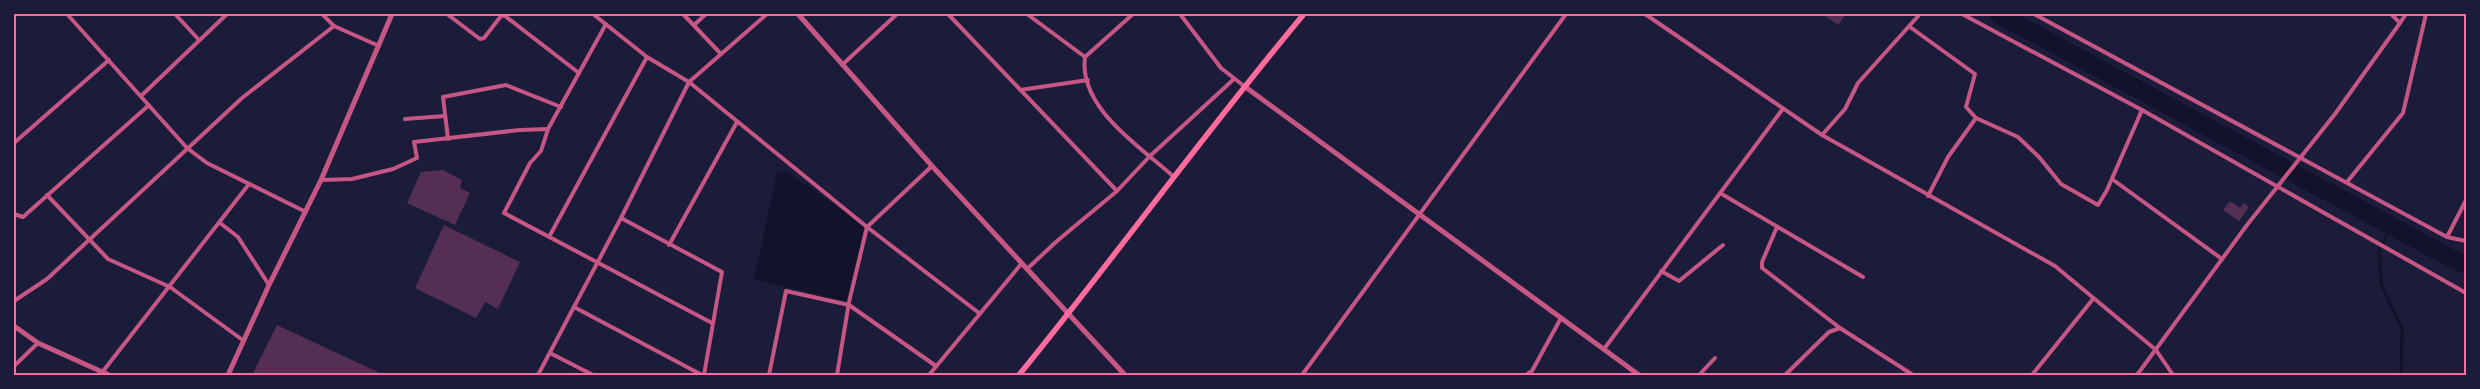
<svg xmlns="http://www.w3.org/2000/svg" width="2480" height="389" viewBox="0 0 2480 389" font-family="'PT Sans',sans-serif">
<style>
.water{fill:#12122b}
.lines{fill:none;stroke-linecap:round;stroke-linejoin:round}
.stream{stroke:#12122b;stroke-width:3}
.river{stroke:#12122b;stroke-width:18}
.building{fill:#542f53}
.minor{stroke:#c65784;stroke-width:4}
.tertiary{stroke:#c65784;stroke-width:5}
.secondary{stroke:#ff6b9d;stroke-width:5.5}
.neatline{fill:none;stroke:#ff6b9d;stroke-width:2}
</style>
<rect width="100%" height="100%" fill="#1b1b3a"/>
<path class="water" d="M787,172L867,227L864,230L849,302L754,279L777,173Z"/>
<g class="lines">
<path class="stream" d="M2392,226L2379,249L2381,284L2402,329L2401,375"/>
<path class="river" d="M1998,14L2456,261L2466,264"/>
</g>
<g class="building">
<path d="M1826,14H1846L1838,25L1825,16Z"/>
<path d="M443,170L462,180L460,188L470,193L455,225L407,203L421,172Z"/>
<path d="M2230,201L2240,208L2244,203L2249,207L2239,221L2223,210Z"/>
<path d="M444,225L520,262L498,309L485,302L476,318L415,288Z"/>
<path d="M277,325L384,375H252Z"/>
</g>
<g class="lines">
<g class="minor">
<path d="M67,14L187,148L207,163L306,212"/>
<path d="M175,14L199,40"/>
<path d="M322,14L334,26L379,46"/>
<path d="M447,14L480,39L484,38L501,16H505L579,73"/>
<path d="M593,14L647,57L689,82L867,227L979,313"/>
<path d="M683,14L721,54"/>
<path d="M948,14L1117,191"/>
<path d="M1027,14L1085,57"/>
<path d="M1133,14L1085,57C1078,108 1141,147 1174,177"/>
<path d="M1180,14L1221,68L1244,86"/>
<path d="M1645,14L1822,135L2055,266L2156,350L2173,375"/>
<path d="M1962,14L2142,110L2466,293"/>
<path d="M2034,14L2447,237L2466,241"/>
<path d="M2400,23L2406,14"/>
<path d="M606,24L548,129L541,151L530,163L504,213L712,323"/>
<path d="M694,25L706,14"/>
<path d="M1910,27L1975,74L1966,107L1976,118L2018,137L2039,157L2061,184L2098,205L2107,190L2142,110"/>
<path d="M842,65L897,14"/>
<path d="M1020,90L1088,80"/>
<path d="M141,96L227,14"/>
<path d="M405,119L445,116"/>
<path d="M1822,135L1845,109L1858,83L1920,14"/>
<path d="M448,139L443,97L506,85L561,107"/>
<path d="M14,143L109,60"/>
<path d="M2112,179L2222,259"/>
<path d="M321,180L352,179L393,169L417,158L414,142L520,130L548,129"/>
<path d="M2347,182L2403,113L2426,14"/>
<path d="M1720,193L1863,277"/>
<path d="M47,195L108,259L170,287L244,341"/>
<path d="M1928,196L1948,157L1976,118"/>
<path d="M14,214L23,217L149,105"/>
<path d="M621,218L722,272L704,375"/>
<path d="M220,223L238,237L269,285"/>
<path d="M1777,227L1762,262V268L1840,328"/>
<path d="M549,237L647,57"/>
<path d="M2447,237L2466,200"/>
<path d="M669,245L737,122"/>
<path d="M1027,269L1057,241L1117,191L1150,156L1234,79"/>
<path d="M1661,271L1679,281L1723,245"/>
<path d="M14,301L47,279L242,98L334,26"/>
<path d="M574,307L702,375"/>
<path d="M1604,349L1782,110"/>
<path d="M550,353L593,375"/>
<path d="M14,366L38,343"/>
<path d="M100,375L249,184"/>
<path d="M538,375L621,218L689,82L767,14"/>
<path d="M769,375L786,291L849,305L936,366"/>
<path d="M837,375L849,302L867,227L932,166"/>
<path d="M929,375L1022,263"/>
<path d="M1302,375L1566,14"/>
<path d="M1526,375L1532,371L1561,318"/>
<path d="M1699,375L1715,358"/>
<path d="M1785,375L1829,332L1840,328L1913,375"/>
<path d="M2032,375L2093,299"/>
<path d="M2137,375L2247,225L2335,114L2400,23L2391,14"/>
</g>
<g class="tertiary">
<path d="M798,14L932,166L1125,375"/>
<path d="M1244,86L1639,375"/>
<path d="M14,326L38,343L109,375"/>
<path d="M228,375L269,285L321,180L392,14"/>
</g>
<path class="secondary" d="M1019,375C1116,256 1205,132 1304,14"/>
</g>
<rect width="2480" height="389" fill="none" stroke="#1b1b3a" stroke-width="30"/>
<rect x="15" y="15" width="2450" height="359" class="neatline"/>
</svg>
